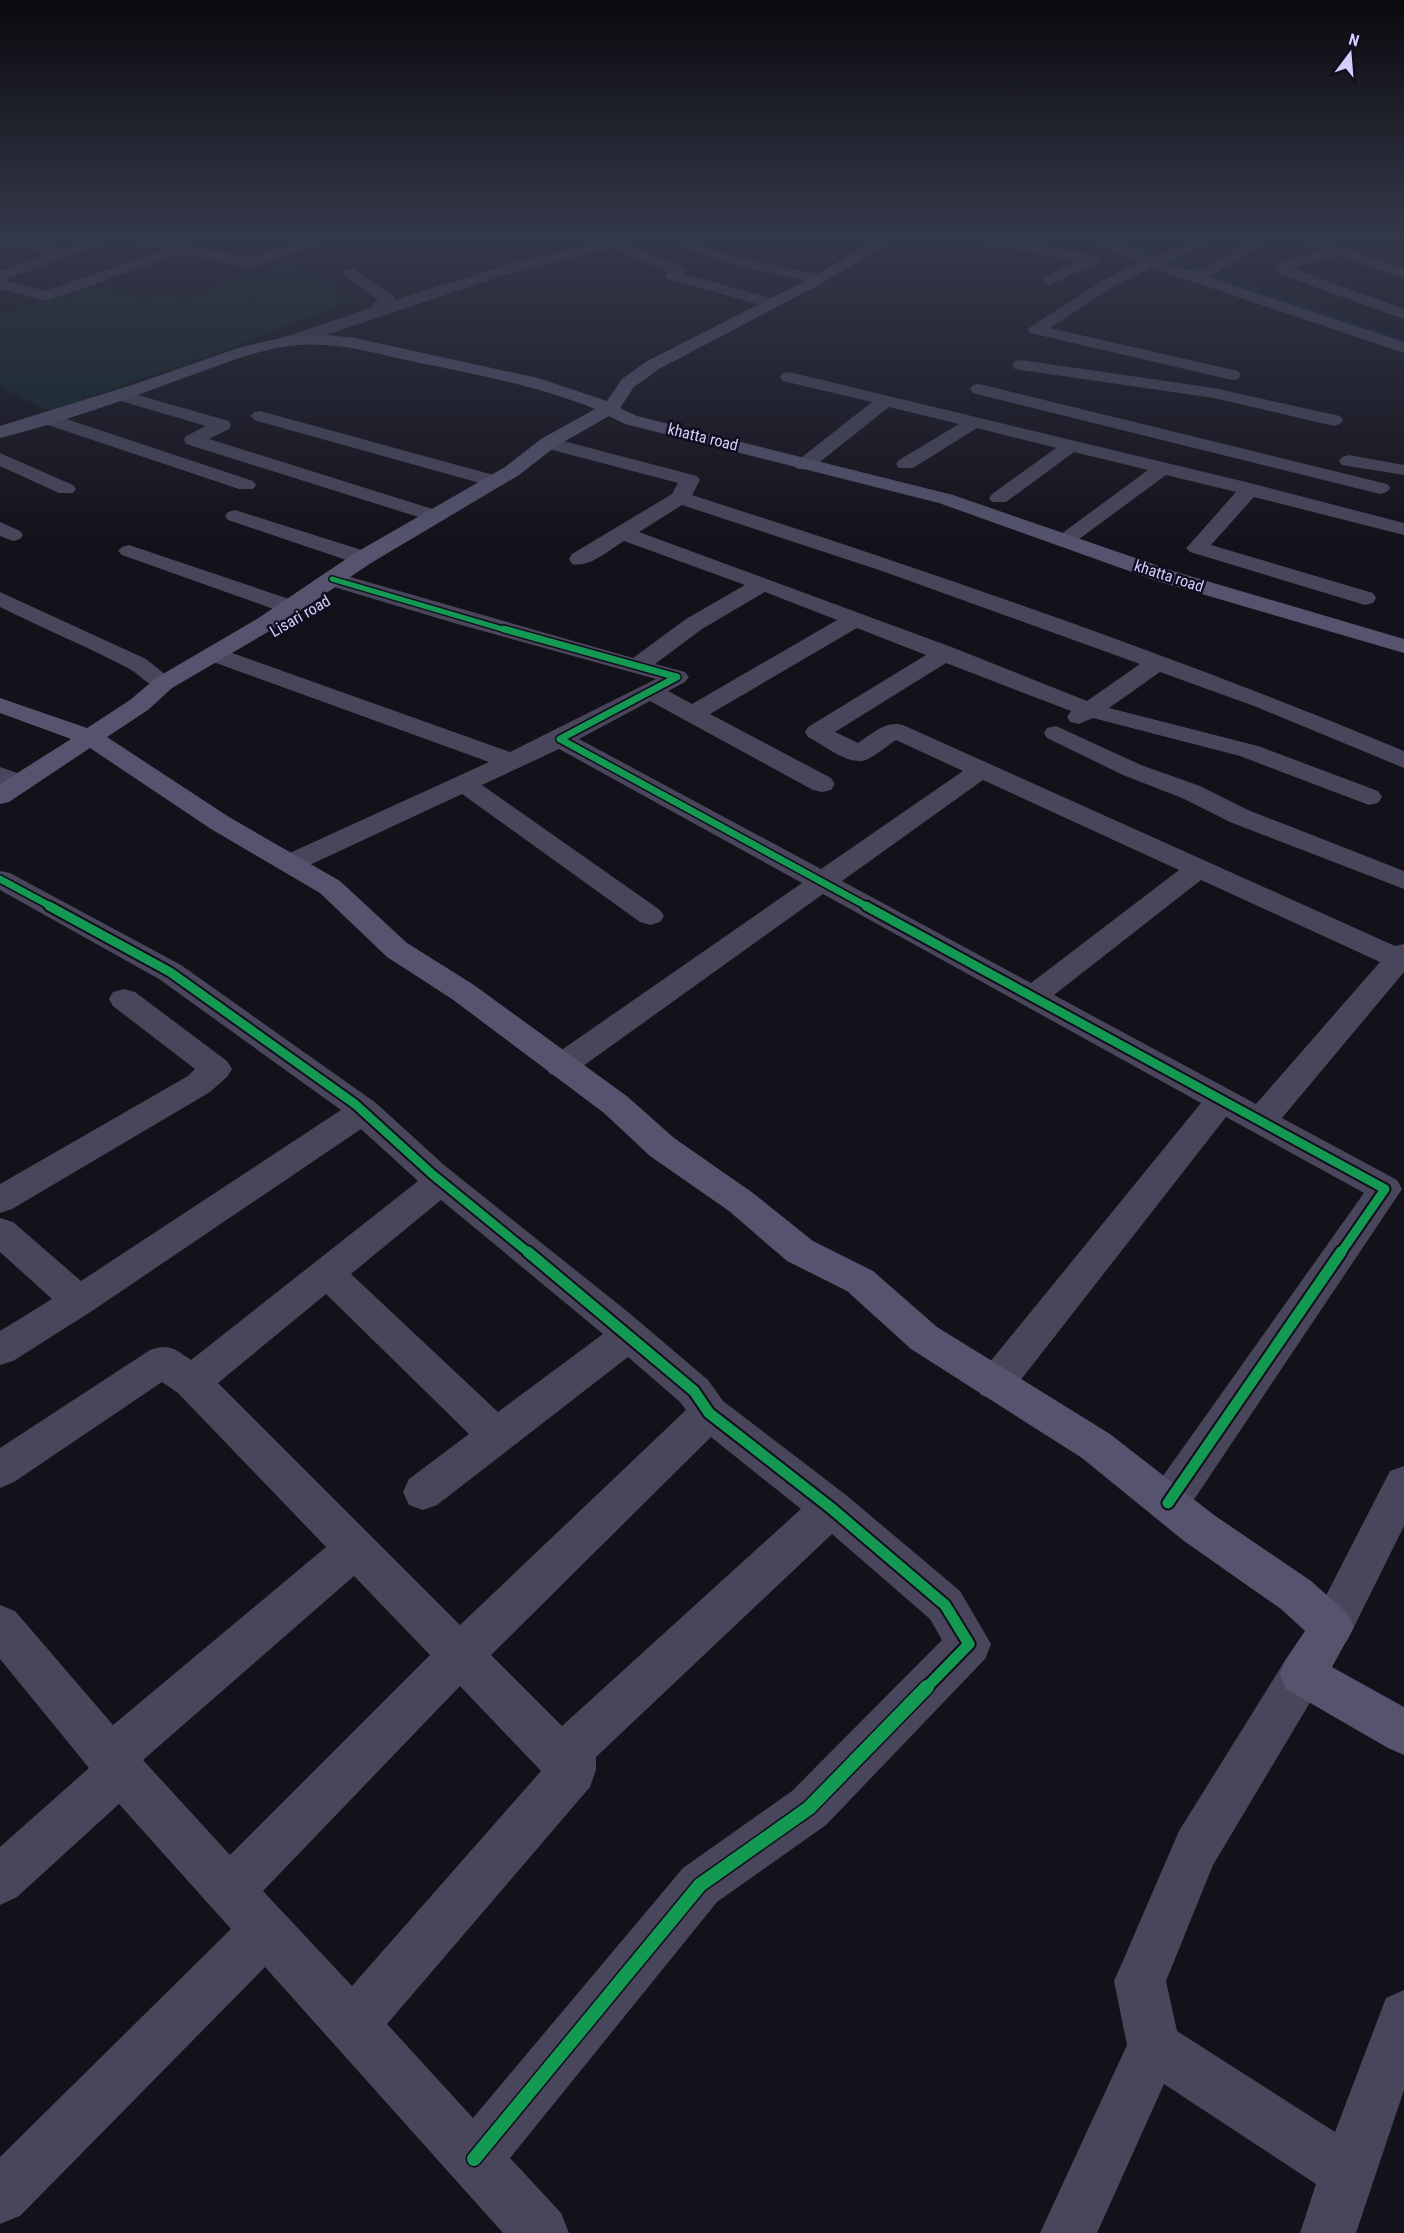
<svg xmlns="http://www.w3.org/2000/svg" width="1404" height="2233" viewBox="0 0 1404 2233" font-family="'Roboto Condensed',sans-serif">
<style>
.green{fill:#112425}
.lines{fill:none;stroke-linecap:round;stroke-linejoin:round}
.stream{stroke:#0f1e3d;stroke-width:5}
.street{fill:#49465b;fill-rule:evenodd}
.secondary{fill:#55536d;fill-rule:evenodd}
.cycleway-far4-casing{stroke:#110d1e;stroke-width:8}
.cycleway-far3-casing{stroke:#110d1e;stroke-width:10}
.cycleway-far2-casing{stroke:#110d1e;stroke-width:13}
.cycleway-far1-casing{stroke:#110d1e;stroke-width:15}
.cycleway-casing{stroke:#110d1e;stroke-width:17}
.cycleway-far4{stroke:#139951;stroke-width:5}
.cycleway-far3{stroke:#139951;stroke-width:7}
.cycleway-far2{stroke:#139951;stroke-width:9}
.cycleway-far1{stroke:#139951;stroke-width:11}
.cycleway{stroke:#139951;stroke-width:14}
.labels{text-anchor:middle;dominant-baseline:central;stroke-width:5;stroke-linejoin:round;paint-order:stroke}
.far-street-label{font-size:16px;fill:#d5cdfc;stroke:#110d1e}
</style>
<rect width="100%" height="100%" fill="#13111a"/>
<path class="green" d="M289,262L352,300L215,354L49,411L0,387V314L96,288L148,297L171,293L187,298Z"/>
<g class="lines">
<path class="stream" d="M1097,234L1404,342"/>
<g class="street">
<path d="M103,234H135L249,258L321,234H344L342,237L250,268L183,253L46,301L0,289V271L49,253L0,245V237L29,240L64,248ZM117,239L165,250L45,291L3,280Z"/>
<path d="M634,234H680L725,254L824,276L827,279L819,284L715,260L662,237L629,244L684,268L687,271L684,274L778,300L780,303L772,308L668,279L665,276L668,272L613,248L520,270L296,345L290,346L282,341L284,337L370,308L378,300L344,275L341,272L344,269H354L394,296L395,300L510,264Z"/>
<path d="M950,234H982L1095,255L1102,259L1100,262L1049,285L1041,280L1044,277L1077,262L957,238Z"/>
<path d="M1072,234H1093L1153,258L1207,234H1227L1167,263C1175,266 1187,272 1195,271C1217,268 1248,232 1268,237L1270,240L1268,243L1208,277L1404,342V353L1152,268L1114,286L1050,328L1238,371L1241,375L1238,379L1232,380L1030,333L1028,330L1030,327L1104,280L1138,263Z"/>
<path d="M1280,234H1303L1404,268V278L1338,256L1291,268L1404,309V319L1279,274L1274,267L1284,260L1322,251Z"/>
<path d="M1021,360L1214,388L1340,416L1343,420L1340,424L1334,426L1214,398L1015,369L1012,365L1015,361Z"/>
<path d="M789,372L1250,483L1404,523V535L1254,497L1211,545L1373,593L1376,598L1373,603L1365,605L1190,552L1186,548L1190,544L1236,492L1166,475L1071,545L1064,547L1057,545L1054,541L1057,537L1148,470L1074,452L1006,502H992L989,498L992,494L1056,448L977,428L913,468H899L896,464L899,460L959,424L889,407L811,469H797L794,465L797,461L872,402L783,381L780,377L783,373Z"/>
<path d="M979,384L1387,484L1390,488L1387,492L1380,494L973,393L970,389L973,385Z"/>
<path d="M120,390L229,421L231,425L229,429L209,439L442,512L445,516L442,520H428L186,444L184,440L186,436L206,426L114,399L111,395L114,391Z"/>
<path d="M260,411L501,477L504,481L501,485L494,487L254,420L251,416L254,412Z"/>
<path d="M45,412L253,481L256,485L253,489H239L39,422L36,418L39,414Z"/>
<path d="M548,437L697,476L700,480L692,495C932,572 1171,654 1404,751V768L1254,706L1160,672L1109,708L1258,746L1378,791L1382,797L1378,803L1369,805L1240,756L1093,718L1079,724L1070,722L1067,717L1071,711L946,663L835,732L858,743C872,734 885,720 903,725L1395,946L1404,944V972L1282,1118L1397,1180L1402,1189L1183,1516L1168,1521L1153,1516L1147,1503L1153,1490L1364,1193L1226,1117L1009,1395L995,1400L981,1395L976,1384L981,1373L1201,1103L823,894L572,1074L561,1077L550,1074L545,1066L550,1058L802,883L559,749L482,785L660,910L664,916L660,922L650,925L640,922L462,794L301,869L291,871L281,869L277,863L281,857L489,762L205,659L201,654L205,649L213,647L221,649L510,752L656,679L454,623L324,584L321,579L324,574L332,572L340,574L633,658L686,619L745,585L624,541C609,550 590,568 572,564L569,559L572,554L672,494L678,483L541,447L539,443L541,439ZM682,505L882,571L1140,664L1087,701L954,648L639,532ZM765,592L837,620L692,704L668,691L685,682L689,677L685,672L655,664L702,629ZM857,628L926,655L808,727L805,732L808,737C824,745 851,768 868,759C878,754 887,746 896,740L963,771L821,869L579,739L650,701L813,790L822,792L831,790L835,784L831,778L710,714ZM983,780L1179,870L1031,983L842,881ZM1201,880L1380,962L1256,1104L1054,995Z"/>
<path d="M0,453L73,485L76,489L73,493H59L0,466Z"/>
<path d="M1349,455L1404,465V475L1342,465L1339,461L1342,457Z"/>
<path d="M235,510L371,553L374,558L371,563L363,564L355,563L228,520L225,516L228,512Z"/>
<path d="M0,522L20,531L23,535L20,539L13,541L0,536Z"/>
<path d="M129,545L298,602L301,607L298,612L290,614L282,612L122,555L118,551L122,547Z"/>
<path d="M0,592L146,659L176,683L172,688C153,693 143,676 128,668C86,646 42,628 0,607Z"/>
<path d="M1056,726L1141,765L1200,786L1248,810L1404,871V889L1230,822L1182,798L1123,775L1047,738L1044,733L1047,728Z"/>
<path d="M0,767L29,777L33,783L29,789L20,791L0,784Z"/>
<path d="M0,871L10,873L181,965L376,1103L444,1165L628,1312L708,1380L723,1401L846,1495L960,1591L991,1644L985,1659L826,1825L717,1902L510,2158L561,2213L569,2233H503L265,1967L20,2216L0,2224V2157L231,1929L119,1804L17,1897L0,1905V1847L89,1768L0,1659V1605L15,1611L113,1725L326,1547L178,1393L162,1382L14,1482L0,1488V1448L150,1350C169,1343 175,1349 191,1360L418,1181L361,1129L92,1311L13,1361L0,1365V1331L52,1299L0,1252V1218L13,1222L81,1281L341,1110L159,979L0,890ZM441,1200L603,1334L498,1412L351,1274ZM326,1294L469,1434L409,1479L403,1492L409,1505L423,1510L437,1505L628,1357L680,1402L686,1410L460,1625L218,1383ZM711,1437L801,1509L562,1726L491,1655ZM832,1534L930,1619L942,1640L792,1791L683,1868L473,2118L387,2024L590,1787L596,1770V1757ZM354,1576L430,1655L230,1855L143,1760ZM460,1686L541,1771L352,1986L263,1891Z"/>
<path d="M124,989L135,992L227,1061L232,1069L227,1077L210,1092L12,1209L0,1213V1184L188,1076L195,1069L113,1006L109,999L113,992Z"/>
<path d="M1404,1466V1526L1347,1641L1332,1647L1317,1641L1310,1627L1317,1613L1390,1471Z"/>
<path d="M1302,1653L1318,1659L1324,1674L1318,1689L1213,1865L1166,1981L1177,2031L1335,2132L1386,1998L1404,1990V2090L1356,2233H1300L1316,2184L1164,2084L1097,2233H1040L1127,2045L1114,1981L1122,1963L1179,1831L1286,1659Z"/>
</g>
<path class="secondary" d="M886,234H904L815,287L659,369L634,387L620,408L637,416L953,495L1173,571L1404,639V653L1157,581L939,503L625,424L609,416L555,447L519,475L371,563L273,629L172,688L148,710L107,737L229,817L340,881L407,943L474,985L628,1097L674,1138L753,1193L813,1241L873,1271L937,1327L1110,1434L1214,1515L1311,1581L1347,1613L1354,1627L1332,1667L1404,1707V1755L1388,1748L1286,1689L1280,1674L1286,1659L1305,1631L1281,1609L1184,1541L1082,1458L911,1349L847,1291L787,1261L729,1211L650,1156L604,1113L452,999L387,957L320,893L211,829L90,748L9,802L0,804V784L71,739L0,713V698L87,728L130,700L156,678L257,619L355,553L505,467L541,439L595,409C539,386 479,375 420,363C377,354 334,340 290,346C250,351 211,369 173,382C117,403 58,423 0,438V426L132,385L241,347L290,336L326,335L355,338L538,378L607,401L622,379L647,361L805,281Z"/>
<g class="cycleway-far4-casing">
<path id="cycleway-far4" d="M332,579L509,631"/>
</g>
<g class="cycleway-far3-casing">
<g id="cycleway-far3">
<path d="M504,629L677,677L560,739L868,907"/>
<path d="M0,879L52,907"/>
</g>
</g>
<g class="cycleway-far2-casing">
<g id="cycleway-far2">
<path d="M49,906L170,972L355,1104L432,1174L530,1254"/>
<path d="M866,906L1385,1189L1340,1254"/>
</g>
</g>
<g class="cycleway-far1-casing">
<g id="cycleway-far1">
<path d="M528,1252L694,1391L709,1413L831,1508L945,1605L969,1644L926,1688"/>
<path d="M1168,1503L1341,1252"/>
</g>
</g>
<g class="cycleway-casing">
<path id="cycleway" d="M474,2159L700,1885L809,1808L927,1687"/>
</g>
<use href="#cycleway-far4" class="cycleway-far4"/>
<use href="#cycleway-far3" class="cycleway-far3"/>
<use href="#cycleway-far2" class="cycleway-far2"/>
<use href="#cycleway-far1" class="cycleway-far1"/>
<use href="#cycleway" class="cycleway"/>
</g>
<linearGradient id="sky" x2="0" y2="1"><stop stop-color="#0a090e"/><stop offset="0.43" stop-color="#333849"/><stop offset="1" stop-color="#333849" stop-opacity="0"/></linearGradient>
<rect width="1404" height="547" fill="url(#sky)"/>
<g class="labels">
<g class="far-street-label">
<text transform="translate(703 437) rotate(14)">khatta road</text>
<text transform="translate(1169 576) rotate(18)">khatta road</text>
<text transform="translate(300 616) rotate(-30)">Lisari road</text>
</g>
</g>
<g transform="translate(1350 54) rotate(16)" stroke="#110d1e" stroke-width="4.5" paint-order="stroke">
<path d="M0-4.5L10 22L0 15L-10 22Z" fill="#d5cdfc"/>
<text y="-9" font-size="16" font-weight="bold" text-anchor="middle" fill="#d5cdfc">N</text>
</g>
</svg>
